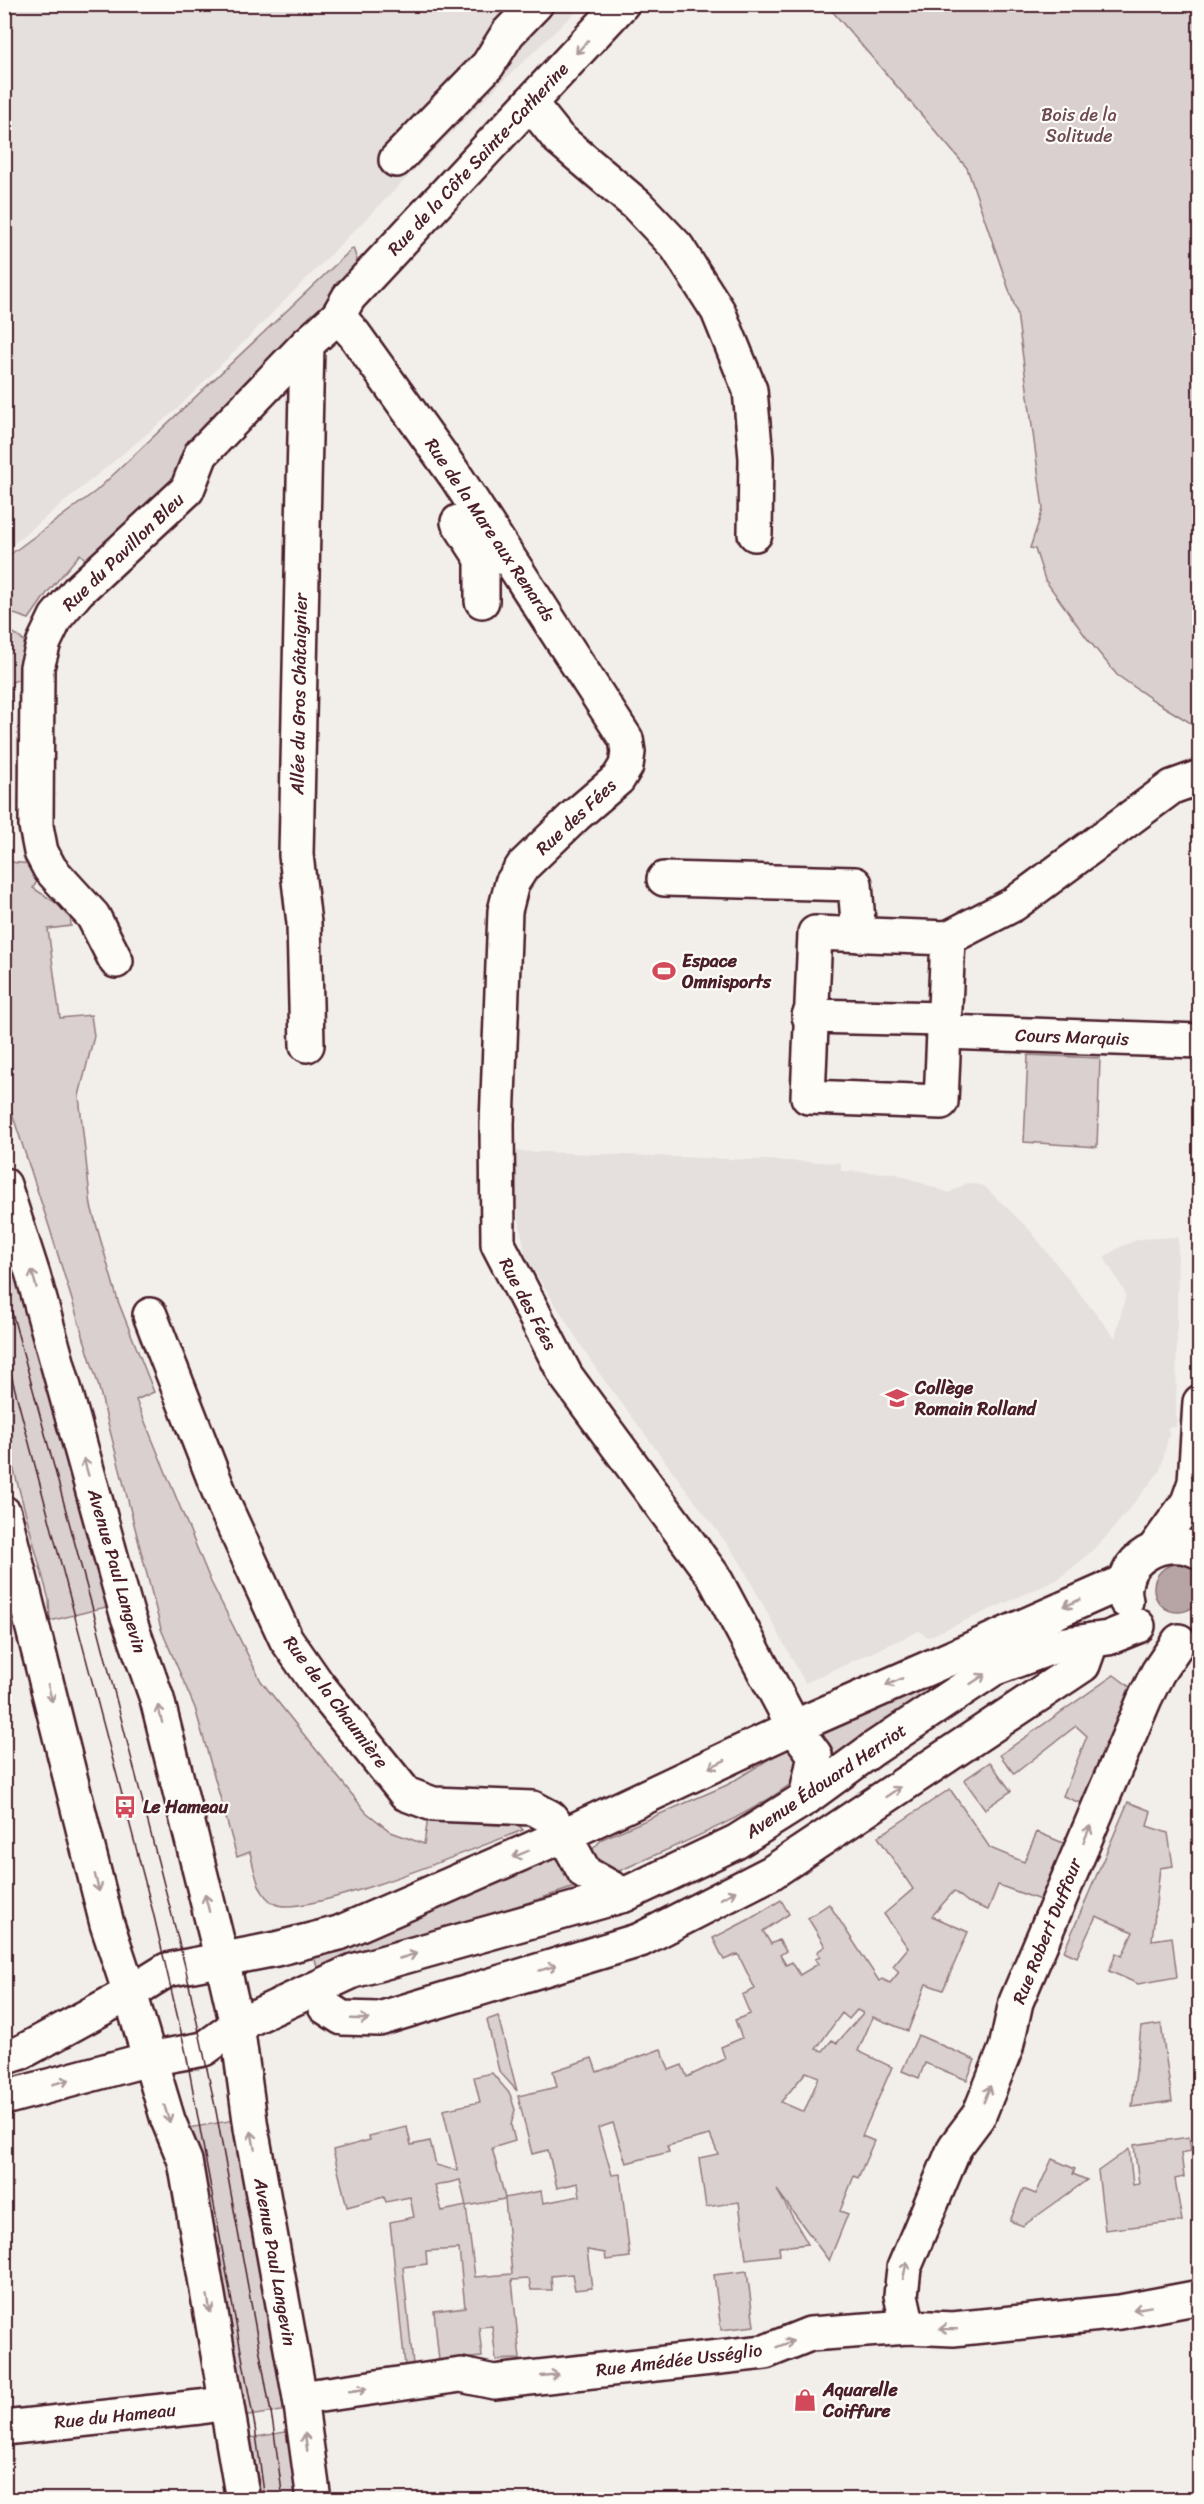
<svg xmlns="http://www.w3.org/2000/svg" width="1204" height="2504" viewBox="0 0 1204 2504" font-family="Sriracha,sans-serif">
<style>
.built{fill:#e5dfdd}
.green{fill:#d9d0cf;stroke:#92787d;stroke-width:1.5;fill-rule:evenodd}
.water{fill:#b7a5a6;stroke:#8b6f75;stroke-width:1.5}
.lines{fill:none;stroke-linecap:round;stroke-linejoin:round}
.minor-casing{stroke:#4a1f2b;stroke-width:38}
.major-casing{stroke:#4a1f2b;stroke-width:38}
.minor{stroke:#fdfcf7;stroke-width:33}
.major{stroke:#fdfcf7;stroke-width:33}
.tram{stroke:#4a1f2b;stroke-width:1.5}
.oneway{stroke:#ac999b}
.labels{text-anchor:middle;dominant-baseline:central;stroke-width:4.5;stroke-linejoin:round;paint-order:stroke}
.park-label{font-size:18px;fill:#6e4b54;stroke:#fdfcf7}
.street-label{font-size:18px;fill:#4a1f2b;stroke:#fdfcf7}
.poi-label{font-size:18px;font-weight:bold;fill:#4a1f2b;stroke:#fdfcf7;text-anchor:start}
</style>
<rect width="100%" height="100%" fill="#f2efeb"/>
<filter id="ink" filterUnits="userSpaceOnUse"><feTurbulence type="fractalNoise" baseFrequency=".0167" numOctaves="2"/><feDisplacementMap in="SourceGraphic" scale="12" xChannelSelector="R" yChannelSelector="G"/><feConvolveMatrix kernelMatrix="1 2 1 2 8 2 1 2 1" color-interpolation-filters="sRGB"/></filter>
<g filter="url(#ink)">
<g class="built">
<path d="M5,5H583L502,82L177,409L5,551Z"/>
<path d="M514,1151L841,1163V1171L894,1173L949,1193L967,1183L984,1186L1029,1229L1115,1338L1126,1294L1104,1257L1122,1246L1140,1239L1178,1237L1176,1427H1168L1169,1435L1160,1471L1107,1536L1081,1561L1057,1580L928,1637L919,1631L805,1683L739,1560L596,1369L526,1258L514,1192Z"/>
</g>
<g class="green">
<path d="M827,5H1199V728L1156,702L1117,675L1086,637L1045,580L1035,549L1030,548L1043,509L1017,313L967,168Z"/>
<path d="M353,248L359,266L179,476L88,562L80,554L47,593L29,619L5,611L4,559L96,491Z"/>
<path d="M5,626L24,641L25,677L12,682L7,735L5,736Z"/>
<path d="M4,805L11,862L30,864L39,878L33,888L70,912L71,926L48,929L60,1018L91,1015L94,1036L79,1096L91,1206L118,1301L154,1392L136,1400L211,1582L261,1681L366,1812L391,1832L424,1844L428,1818L510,1815L523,1830C483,1845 304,1919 275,1904C258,1896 254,1869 250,1852L237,1857L195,1708L161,1629L98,1384L49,1226L5,1092Z"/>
<path d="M1028,1055L1100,1058L1097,1147L1024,1142Z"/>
<path d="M4,1225L118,1604L50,1621L49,1600L5,1437Z"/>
<path d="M1114,1675L1134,1690L1085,1805L1063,1796L1087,1736L1076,1726L1014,1774L1000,1755Z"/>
<path d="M937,1679L945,1681L833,1757L820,1731Z"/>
<path d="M790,1746L803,1774C753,1817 675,1845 615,1873L595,1866L591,1851L602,1839L727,1785Z"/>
<path d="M990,1762L1011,1791L985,1809L964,1780Z"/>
<path d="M950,1789L990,1848L1024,1862L1037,1832L1068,1845L1043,1901L998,1885L988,1910L968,1902L954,1891L932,1916L968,1932L943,1990L926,1984L908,2031L873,2017L858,2051L892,2067L862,2136L874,2141L858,2178L854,2176L840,2211L848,2214L829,2261L777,2190L808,2244L779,2247L780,2255L746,2259L739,2202L706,2207L699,2158L718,2154L710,2135L667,2146L669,2152L626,2163L613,2123L598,2128L612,2175L620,2174L630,2257L606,2260L605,2253L587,2250L592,2288L575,2290L572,2274L551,2276L552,2290H531L529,2279L512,2280L520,2359L496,2360L492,2326L479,2327L482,2357L439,2361L434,2311L465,2307L459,2249L426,2251L427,2264L403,2267L413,2365L405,2366L390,2222L414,2217L410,2197L386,2202L384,2197L347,2207L333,2150L370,2140L369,2136L407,2127L411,2145L430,2141L436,2165L458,2171L443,2110L480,2102L474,2077L492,2073L510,2094L515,2110L511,2125L515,2141L492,2148L505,2198L541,2191L543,2203L580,2196L578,2183L557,2188L548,2150L532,2154L518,2096L557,2087L553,2071L592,2058L597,2072L661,2049L669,2070L682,2065L687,2077L725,2059L721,2047L742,2038L735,2020L750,2014L742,1995L755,1989L738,1954L724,1960L713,1938L750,1919L781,1900L789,1914L763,1931L771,1944L779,1940L786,1951L780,1955L786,1965L792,1962L800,1975L818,1964L815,1959L820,1957L817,1952L825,1946L808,1918L829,1904L879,1981L882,1979L890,1983L899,1972L893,1966L908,1948L884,1914L913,1889L878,1837ZM857,2010L863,2013L837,2043L832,2040L823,2051L816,2049L842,2013L849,2019ZM806,2072L819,2077L804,2112L781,2102ZM460,2180L466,2206L442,2211L435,2186ZM505,2199L512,2274L475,2277L466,2206Z"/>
<path d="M1128,1802L1151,1811L1147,1826L1168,1833L1173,1866L1160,1868L1152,1940L1172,1937L1177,1977L1138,1984L1109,1971L1116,1953L1122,1956L1133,1932L1096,1916L1077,1957L1064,1951Z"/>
<path d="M556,1853L578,1886L318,1971L314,1956Z"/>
<path d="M498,2016L517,2091L499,2071L487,2020Z"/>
<path d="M1161,2024L1172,2101L1132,2107L1141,2027Z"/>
<path d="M918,2035L975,2060L967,2080L925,2063L919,2078L902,2071Z"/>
<path d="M234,2120L288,2410L236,2418L183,2129Z"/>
<path d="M1189,2137L1191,2151L1181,2153L1184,2177L1175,2179L1182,2221L1105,2230L1098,2171L1129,2149L1133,2185L1139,2184L1134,2145Z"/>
<path d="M1052,2159L1075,2169L1073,2174L1087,2180L1023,2226L1010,2221L1023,2189L1036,2194Z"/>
<path d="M747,2271L754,2326L721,2330L714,2275Z"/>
<path d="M291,2431L301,2499H253L238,2440Z"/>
</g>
<circle class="water" cx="1178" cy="1588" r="24"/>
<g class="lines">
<g class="minor-casing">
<g id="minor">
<path d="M530,103L558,138L637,205L677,247L718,311L750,390L756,458L755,534"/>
<path d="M396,160L488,65L508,33L536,4"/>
<path d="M338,316L354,334L457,478L626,739L628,752L626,766L618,779L576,815L523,866L512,883L505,911L497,1124L498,1244L566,1376L714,1577L794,1727L815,1755L806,1798"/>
<path d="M458,522L482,559V601"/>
<path d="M664,879L855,884L859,935"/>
<path d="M815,933L948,938L941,1102L808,1097Z"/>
<path d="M948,938L1014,904L1172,787L1200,777"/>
<path d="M116,961L93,916L50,869L41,852L36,826L37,667L44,642L56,617L78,591L187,490L201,454L307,344L338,316L349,297L622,4"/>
<path d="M809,1016L944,1019"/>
<path d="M944,1032L1200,1041"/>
<path d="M307,1045L304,923L296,855L307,344"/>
<path d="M150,1315L225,1507L286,1639L318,1685L406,1794L433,1804L533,1808L550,1817L564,1835L585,1873L624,1895"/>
<path d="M1155,1548L1188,1502L1195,1482L1200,1402"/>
<path d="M1126,1601C1116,1559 1166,1533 1200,1552"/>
<path d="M317,1989L325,2007L342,2018L379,2019L640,1940L771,1873L1083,1665L1092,1640"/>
<path d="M4,2058L22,2052L130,1993L167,1970L276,1949L339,1933L564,1835L794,1727L1126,1581"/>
<path d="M4,2098L149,2059L204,2049L237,2025L353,1971L624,1895L736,1842L806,1798L873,1749L993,1669L1058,1645L1108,1638L1138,1626"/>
<path d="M908,2327L901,2295L904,2268L955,2147L979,2115L1006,2048L1016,2002L1145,1698L1158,1672L1179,1641"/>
<path d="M300,2398L461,2375L494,2382L765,2352L810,2334L908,2327L953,2329L1120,2312L1200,2297"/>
<path d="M4,2428L200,2407L226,2403"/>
</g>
</g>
<g class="major-casing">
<g id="major">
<path d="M4,1185L33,1275L127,1614L157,1699L222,1960L237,2025L251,2128L300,2398L314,2500"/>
<path d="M4,1513L107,1924L130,1993L168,2120L185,2161L243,2500"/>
</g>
</g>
<use href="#minor" class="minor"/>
<use href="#major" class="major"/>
<g class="tram">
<path d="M4,1283L96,1621L185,1966L216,2111L273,2424L283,2500"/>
<path d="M4,1348L153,1912L186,2053L255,2427L265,2500"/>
</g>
</g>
<defs><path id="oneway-shaft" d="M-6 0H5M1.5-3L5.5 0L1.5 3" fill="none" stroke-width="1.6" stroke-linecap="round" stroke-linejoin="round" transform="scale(1.5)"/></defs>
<g class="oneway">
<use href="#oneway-shaft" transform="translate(582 47) rotate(133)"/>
<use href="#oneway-shaft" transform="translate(34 1279) rotate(-106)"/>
<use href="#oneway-shaft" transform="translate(86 1467) rotate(-106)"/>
<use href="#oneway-shaft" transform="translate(1072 1603) rotate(156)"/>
<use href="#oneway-shaft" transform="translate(978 1679) rotate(-33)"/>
<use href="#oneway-shaft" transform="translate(894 1682) rotate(156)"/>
<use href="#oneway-shaft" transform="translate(50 1693) rotate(76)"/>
<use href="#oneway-shaft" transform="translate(160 1714) rotate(-104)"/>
<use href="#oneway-shaft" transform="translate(717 1764) rotate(154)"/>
<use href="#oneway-shaft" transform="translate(893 1792) rotate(-34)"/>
<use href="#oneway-shaft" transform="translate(1087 1834) rotate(-67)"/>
<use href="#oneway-shaft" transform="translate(521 1854) rotate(157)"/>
<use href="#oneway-shaft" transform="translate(97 1883) rotate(76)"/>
<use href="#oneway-shaft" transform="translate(728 1895) rotate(-27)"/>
<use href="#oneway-shaft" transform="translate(207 1903) rotate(-104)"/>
<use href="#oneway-shaft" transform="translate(408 1956) rotate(-16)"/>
<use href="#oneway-shaft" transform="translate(548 1968) rotate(-17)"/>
<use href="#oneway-shaft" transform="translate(360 2019) rotate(2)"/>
<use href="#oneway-shaft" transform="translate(61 2082) rotate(-15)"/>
<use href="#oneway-shaft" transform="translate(987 2094) rotate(-68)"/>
<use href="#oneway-shaft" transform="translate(167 2114) rotate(72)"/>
<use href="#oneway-shaft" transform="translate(253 2140) rotate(-100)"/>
<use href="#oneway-shaft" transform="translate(905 2270) rotate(-77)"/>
<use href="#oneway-shaft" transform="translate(209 2304) rotate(80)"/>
<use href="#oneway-shaft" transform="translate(1142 2308) rotate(170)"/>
<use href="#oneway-shaft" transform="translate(948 2329) rotate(-179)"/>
<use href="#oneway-shaft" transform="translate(785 2344) rotate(-21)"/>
<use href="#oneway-shaft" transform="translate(550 2375) rotate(-6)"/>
<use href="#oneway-shaft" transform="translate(358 2390) rotate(-8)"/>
<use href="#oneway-shaft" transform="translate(306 2442) rotate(-98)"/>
</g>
</g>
<defs>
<g id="stadium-bare" transform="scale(1.8)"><path d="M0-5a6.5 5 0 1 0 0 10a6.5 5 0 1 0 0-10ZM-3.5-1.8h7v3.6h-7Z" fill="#d1495b" stroke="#fdfcf7" stroke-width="2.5" paint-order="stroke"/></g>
<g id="school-bare" transform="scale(1.8)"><path d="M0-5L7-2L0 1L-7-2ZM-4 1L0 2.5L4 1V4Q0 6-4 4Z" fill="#d1495b" stroke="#fdfcf7" stroke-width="2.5" paint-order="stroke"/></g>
<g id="bus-bare" transform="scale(1.8)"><path d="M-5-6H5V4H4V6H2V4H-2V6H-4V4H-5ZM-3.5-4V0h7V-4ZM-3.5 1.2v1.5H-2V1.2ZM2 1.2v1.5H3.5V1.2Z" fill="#d1495b" stroke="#fdfcf7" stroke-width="2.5" paint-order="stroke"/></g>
<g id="shop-bare" transform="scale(1.8)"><path d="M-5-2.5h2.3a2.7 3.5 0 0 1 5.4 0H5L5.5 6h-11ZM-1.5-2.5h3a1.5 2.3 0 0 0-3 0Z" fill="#d1495b" stroke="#fdfcf7" stroke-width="2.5" paint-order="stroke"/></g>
</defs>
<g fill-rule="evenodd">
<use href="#stadium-bare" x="664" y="971"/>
<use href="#school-bare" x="897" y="1398"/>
<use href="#bus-bare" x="125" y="1807"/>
<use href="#shop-bare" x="805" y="2400"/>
</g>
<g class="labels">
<g class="park-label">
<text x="1079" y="115">Bois de la<tspan x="1079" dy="21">Solitude</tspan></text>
</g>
<g class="street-label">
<text transform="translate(478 159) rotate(-47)">Rue de la Côte Sainte-Catherine</text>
<text transform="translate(490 530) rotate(56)">Rue de la Mare aux Renards</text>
<text transform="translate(123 552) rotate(-44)">Rue du Pavillon Bleu</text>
<text transform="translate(299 694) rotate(-89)">Allée du Gros Châtaignier</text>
<text transform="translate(576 817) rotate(-43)">Rue des Fées</text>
<text transform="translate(1072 1037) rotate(2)">Cours Marquis</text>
<text transform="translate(528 1304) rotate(62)">Rue des Fées</text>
<text transform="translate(117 1571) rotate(74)">Avenue Paul Langevin</text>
<text transform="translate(336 1702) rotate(53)">Rue de la Chaumière</text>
<text transform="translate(826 1781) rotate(-34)">Avenue Édouard Herriot</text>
<text transform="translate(1047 1931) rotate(-68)">Rue Robert Duffour</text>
<text transform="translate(275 2262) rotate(80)">Avenue Paul Langevin</text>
<text transform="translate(679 2360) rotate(-7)">Rue Amédée Usséglio</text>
<text transform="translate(115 2416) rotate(-6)">Rue du Hameau</text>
</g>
<g class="poi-label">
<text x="682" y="961">Espace<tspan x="682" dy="21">Omnisports</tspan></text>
<text x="915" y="1388">Collège<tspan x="915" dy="21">Romain Rolland</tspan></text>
<text x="143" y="1807">Le Hameau</text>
<text x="823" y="2390">Aquarelle<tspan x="823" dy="21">Coiffure</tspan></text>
</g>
</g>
<rect width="1204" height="2504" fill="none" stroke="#fdfcf7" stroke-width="24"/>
<rect x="12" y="12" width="1180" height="2480" fill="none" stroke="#4a1f2b" stroke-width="2" filter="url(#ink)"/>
</svg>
